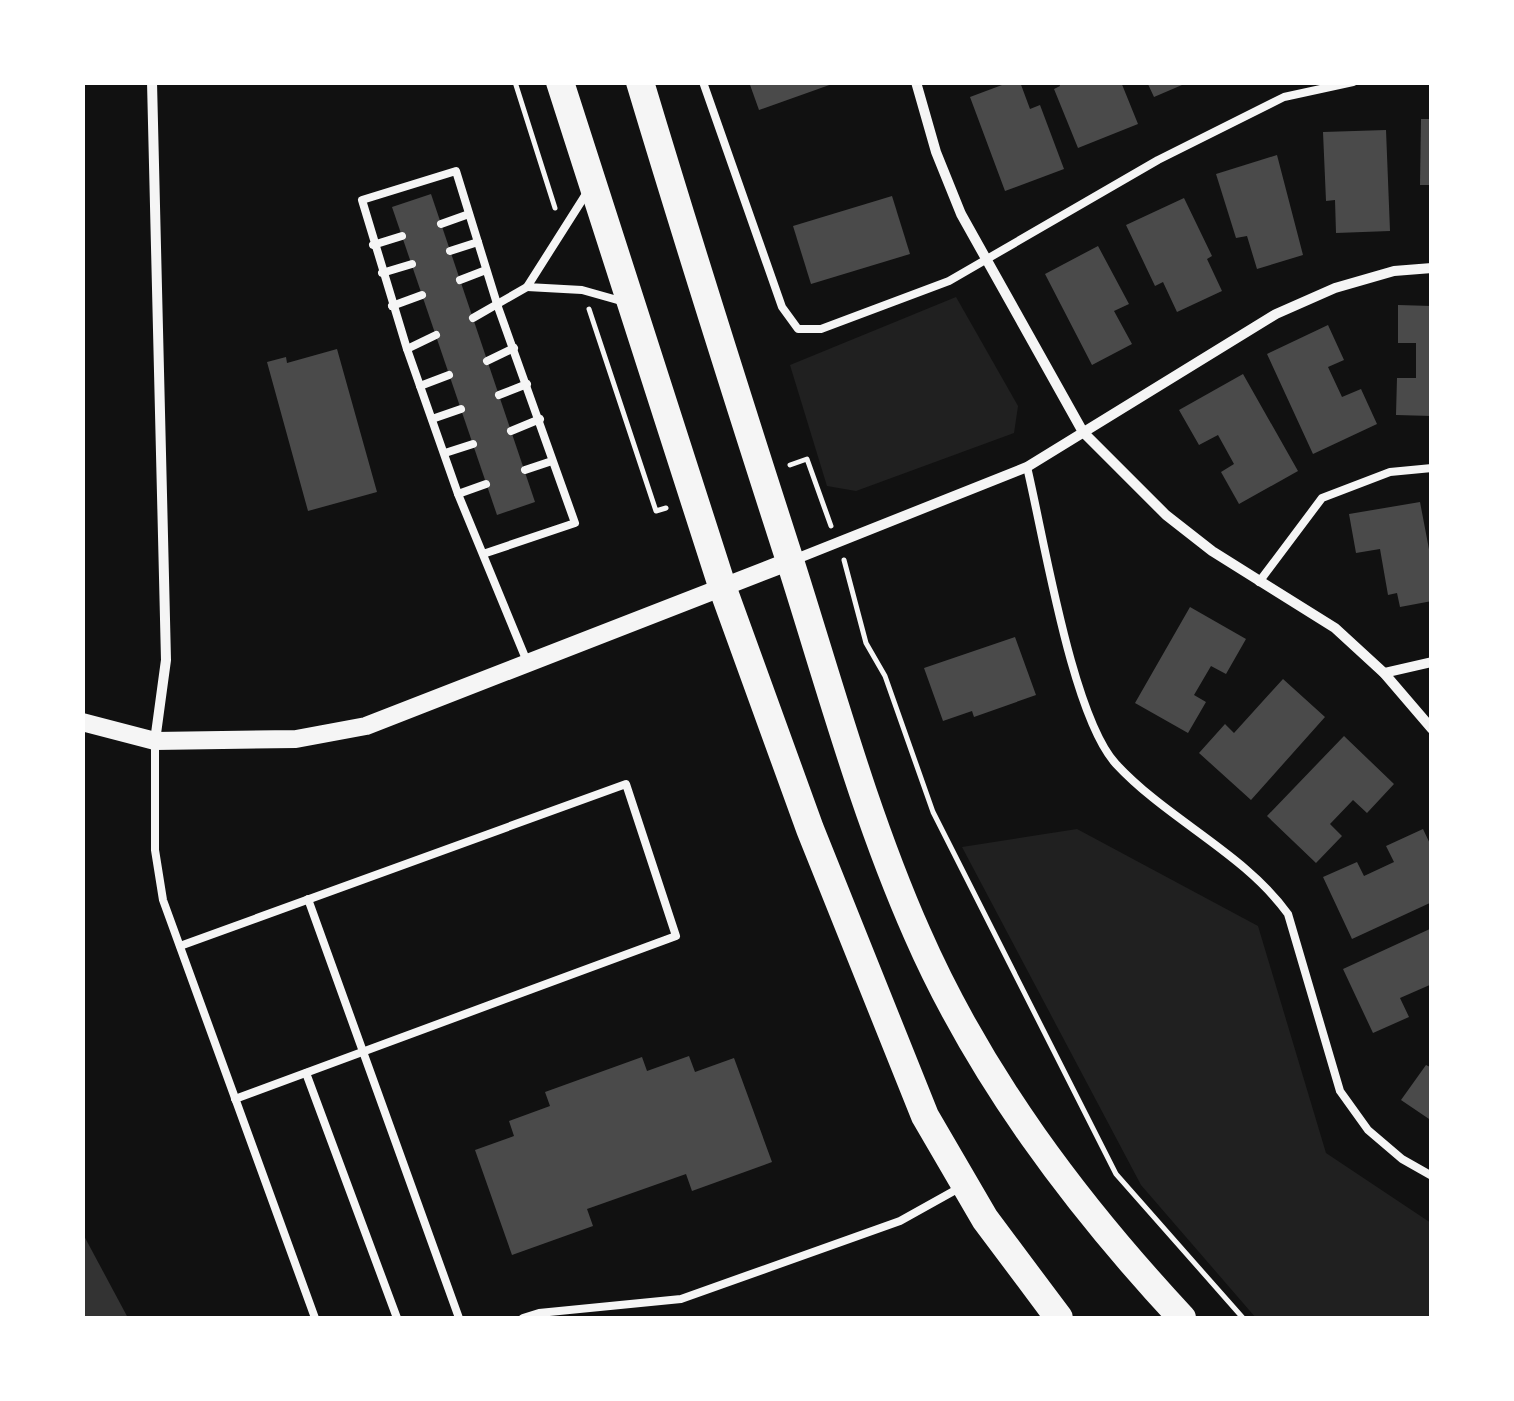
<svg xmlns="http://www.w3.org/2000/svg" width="1514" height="1401" viewBox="0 0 1514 1401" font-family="Ubuntu,sans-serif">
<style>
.green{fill:#202020}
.water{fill:#333}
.building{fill:#4a4a4a}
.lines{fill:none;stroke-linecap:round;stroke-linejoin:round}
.path{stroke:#f5f5f5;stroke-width:5}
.service{stroke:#f5f5f5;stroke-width:8}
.minor{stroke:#f5f5f5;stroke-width:10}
.tertiary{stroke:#f5f5f5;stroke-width:18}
.trunk{stroke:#f5f5f5;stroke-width:28}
</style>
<rect width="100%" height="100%" fill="#111"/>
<g class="green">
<path d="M956,297L1018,406L1014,433L856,491L827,486L790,365Z"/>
<path d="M1077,829L1258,926L1326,1153L1431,1223V1318H1256L1141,1185L962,847Z"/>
</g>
<path class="water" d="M83,1234L128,1318H83Z"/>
<g class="building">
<path d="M749,82H835V83L759,110Z"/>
<path d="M1010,82H1020L1030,109L1040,105L1064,169L1005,191L970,97Z"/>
<path d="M1059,82H1121L1138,124L1078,148L1054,89L1060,86Z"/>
<path d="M1147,82H1189L1154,97Z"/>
<path d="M1421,119H1432V185H1420Z"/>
<path d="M1386,130L1390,231L1336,233L1335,200L1326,201L1323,132Z"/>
<path d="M1277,155L1303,255L1257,269L1247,236L1236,238L1216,174Z"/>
<path d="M431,194L535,502L497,515L392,207Z"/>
<path d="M892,196L910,254L811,284L793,226Z"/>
<path d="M1184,198L1212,256L1207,259L1222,291L1177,312L1163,282L1155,286L1126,225Z"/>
<path d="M1098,246L1129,304L1114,311L1132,344L1092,365L1045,274Z"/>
<path d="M1398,305L1432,306V416L1396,415L1397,378H1416V343H1398Z"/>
<path d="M1328,325L1344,360L1328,367L1342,397L1361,389L1377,424L1313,454L1267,354Z"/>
<path d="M337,349L377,492L308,511L267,362L286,357L287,363Z"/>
<path d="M1243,374L1298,471L1239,504L1221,472L1234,464L1218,435L1199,445L1179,410Z"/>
<path d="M1420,502L1432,565V601L1400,607L1397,593L1388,595L1380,549L1356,553L1349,514Z"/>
<path d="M1190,607L1246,639L1226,674L1211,666L1194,695L1206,702L1188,733L1135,703Z"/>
<path d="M1015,637L1036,695L974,717L972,711L943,721L924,668Z"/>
<path d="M1283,679L1325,717L1251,800L1199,753L1225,724L1234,733Z"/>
<path d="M1344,736L1394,784L1367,813L1353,800L1330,824L1342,836L1316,863L1267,816Z"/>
<path d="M1423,829L1432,848V902L1352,939L1323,877L1357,862L1364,876L1394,862L1386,846Z"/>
<path d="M1432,928V984L1400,998L1409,1017L1373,1033L1343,969Z"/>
<path d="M689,1056L695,1072L734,1058L772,1162L692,1191L686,1174L587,1209L593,1226L512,1255L475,1150L514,1136L509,1121L550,1106L545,1092L642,1057L647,1071Z"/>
<path d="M1426,1065L1432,1068V1121L1401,1100Z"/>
</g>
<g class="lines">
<g class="path">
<path d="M515,82L555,208"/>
<path d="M589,309L656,511L666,508"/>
<path d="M790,465L807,459L831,526"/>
<path d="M844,560L866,643L885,676L933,812L1116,1174L1243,1318"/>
</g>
<g class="service">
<path d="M703,82L782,307L798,329H821L949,281L1158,160L1284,97L1353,82"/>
<path d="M586,194L527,287L582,290L621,301"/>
<path d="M441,224L469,214"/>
<path d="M373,245L402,236"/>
<path d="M450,251L478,242"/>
<path d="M382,273L412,264"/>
<path d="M460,280L486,270"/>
<path d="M392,306L422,295"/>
<path d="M473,318L527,287"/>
<path d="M436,335L407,349L458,494L528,664"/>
<path d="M407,349L362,200L456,171L498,307L575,523L486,553"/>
<path d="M487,361L514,348"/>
<path d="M420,386L449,375"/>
<path d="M499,395L527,384"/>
<path d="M432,419L461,409"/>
<path d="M511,431L540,419"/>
<path d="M445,453L473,444"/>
<path d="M1027,467C1044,538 1072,716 1116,764C1168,820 1244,853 1288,914L1340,1091L1368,1130L1402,1159L1432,1176"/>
<path d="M525,470L552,461"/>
<path d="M458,494L486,484"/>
<path d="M1259,582L1322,498L1390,472L1432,468"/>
<path d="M155,741V850L163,900L315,1318"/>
<path d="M308,899L459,1318"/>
<path d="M180,946L626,784L676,936L235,1099"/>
<path d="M306,1073L397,1318"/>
<path d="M523,1318L539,1313L681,1299L900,1221L961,1187"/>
</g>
<g class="minor">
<path d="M152,82L166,660L155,741"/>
<path d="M916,82L936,152L961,214L1083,432L1166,515L1212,551L1335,628L1384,673L1432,729"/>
<path d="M791,561L1027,467L1276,314L1335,288L1394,271L1432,268"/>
<path d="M1384,673L1432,662"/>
</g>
<path class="tertiary" d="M82,722L155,741L296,739L366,726L790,561"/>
<g class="trunk">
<path d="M560,82L723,589L810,829L925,1116L985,1219L1059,1318"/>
<path d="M640,82C689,245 740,406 792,567C831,690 865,815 917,933C980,1077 1076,1204 1182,1318"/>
</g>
</g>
<rect width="1514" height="1401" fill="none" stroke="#ffffff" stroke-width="170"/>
</svg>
